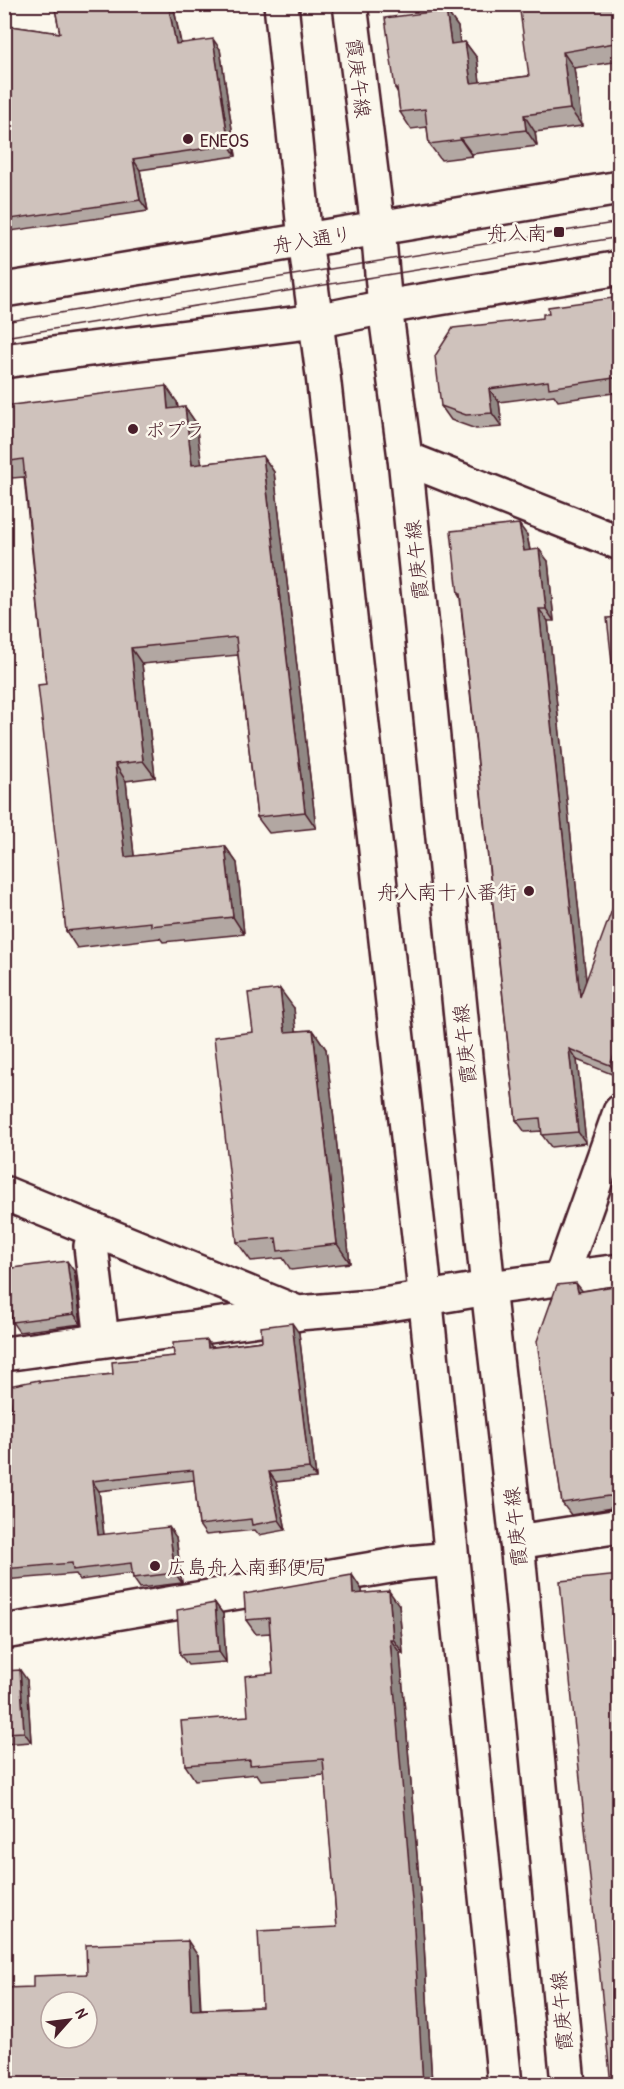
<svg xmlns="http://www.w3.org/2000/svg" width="624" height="2089" viewBox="0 0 624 2089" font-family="'Patrick Hand','Klee One',sans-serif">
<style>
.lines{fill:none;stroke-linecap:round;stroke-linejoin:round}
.minor-casing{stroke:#4a1f2b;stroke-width:38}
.minor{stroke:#fbf7ec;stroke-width:33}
.tram{stroke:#4a1f2b;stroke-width:1.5}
.wall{fill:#b2a7a2;stroke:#4a1f2b;stroke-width:1.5}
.shaded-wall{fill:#918884;stroke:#4a1f2b;stroke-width:1.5}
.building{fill:#cfc2bc;stroke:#4a1f2b;stroke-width:1.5;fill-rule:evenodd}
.poi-dot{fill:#4a1f2b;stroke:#fbf7ec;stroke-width:2}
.labels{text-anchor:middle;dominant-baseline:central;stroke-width:5;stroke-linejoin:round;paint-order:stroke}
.street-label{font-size:20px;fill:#4a1f2b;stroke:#fbf7ec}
.poi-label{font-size:20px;fill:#4a1f2b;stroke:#fbf7ec;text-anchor:start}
</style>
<rect width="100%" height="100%" fill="#fbf7ec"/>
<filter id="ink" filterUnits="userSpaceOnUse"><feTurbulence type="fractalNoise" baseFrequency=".0167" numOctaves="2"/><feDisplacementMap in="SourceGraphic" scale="12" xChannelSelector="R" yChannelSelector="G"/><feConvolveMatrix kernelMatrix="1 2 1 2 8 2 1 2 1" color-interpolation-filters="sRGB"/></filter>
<g filter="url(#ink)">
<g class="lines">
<g class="minor-casing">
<g id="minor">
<path d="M281,4L305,240L323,375L421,1254L505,2084"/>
<path d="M350,4L378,228L385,307L405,458L488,1288L517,1542L568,2084"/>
<path d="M4,290L620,188"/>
<path d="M4,361L74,351L316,321L385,307L620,268"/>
<path d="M405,458L620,543"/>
<path d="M4,1193L298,1313L371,1307L488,1288L620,1271"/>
<path d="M95,1230L91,1246L102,1340"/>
<path d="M561,1278L620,1112"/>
<path d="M4,1354L296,1314"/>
<path d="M517,1542L620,1526"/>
<path d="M4,1632L408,1563L452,1559"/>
</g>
</g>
<use href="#minor" class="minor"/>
<g class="tram">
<path d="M4,322L620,222"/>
<path d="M4,337L620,237"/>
</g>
</g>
<g class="wall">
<path d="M54,4H173L181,43L220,49L236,156L140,170L148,211L4,232V25L60,33Z"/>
<path d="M425,4H465L429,9Z"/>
<path d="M620,4V61L574,68L582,126L535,132L537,146L472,154V156L441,160L429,144L427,127L411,129L400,112L398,93L395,88L446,10L458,27L460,43L465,42L477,58L480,82L529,76Z"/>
<path d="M620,297V392L558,401L554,395L499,402L502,427L476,429L451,420L441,406L549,314Z"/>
<path d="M177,402L178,408L185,407L196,423L201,464L263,456L274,472L316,828L269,833L257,817L238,655L142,664L155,777L126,781L134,856L225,846L237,863L244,934L163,942L160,938L77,948L66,931L46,684L24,477L12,478L5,468L4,406Z"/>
<path d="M527,535L530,550L548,561L554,621H548L586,981L619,1077L577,1060L586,1143L551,1147L542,1135V1131L525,1132L516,1120L460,598L458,594Z"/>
<path d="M294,1008L296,1031L313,1030L326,1049L350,1263L291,1270L283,1258L251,1261L237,1242L253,1032Z"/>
<path d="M74,1271L81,1324L19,1332L12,1322Z"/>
<path d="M620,1285V1508L617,1507L571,1515L562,1503L555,1452L552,1448L582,1291Z"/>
<path d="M299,1333L316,1478L276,1482L286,1530L259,1535L255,1530L206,1535L199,1525L194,1480L99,1491L104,1535L176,1537L182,1583L140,1588L133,1578L132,1573L80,1580L76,1574L4,1580V1503H10V1471L40,1382L113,1374L174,1356L212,1347L262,1341Z"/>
<path d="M352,1575L362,1590V1593L399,1605L403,1653H400L423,1927L432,2085L33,1987L87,1974L198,1956L201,2009L262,2007L337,1927L325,1775L261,1780L257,1774L195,1780L185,1765L248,1716L273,1673L270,1633L256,1634L246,1620Z"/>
<path d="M215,1603L223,1614L226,1662L188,1665L180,1655Z"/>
<path d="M4,1671L27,1680L31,1742L4,1744Z"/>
</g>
<g class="shaded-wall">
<path d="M168,4H173L183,55L176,44Z"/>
<path d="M446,10L458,27L462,60L451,44Z"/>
<path d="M213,39L220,49L236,156L229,145Z"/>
<path d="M465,42L477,58L482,99L471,83Z"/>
<path d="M563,52L574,68L582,126L570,109Z"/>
<path d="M524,115L535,132L537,146L526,130Z"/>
<path d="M460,138L472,154V156L461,140Z"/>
<path d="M133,159L140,170L148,211L140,200Z"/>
<path d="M166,386L177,402L180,425L168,409Z"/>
<path d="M489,389L499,402L502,427L492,413Z"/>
<path d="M185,407L196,423L204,481L192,465Z"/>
<path d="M263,456L274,472L316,828L305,812Z"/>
<path d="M519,524L527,535L532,562L524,551Z"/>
<path d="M539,549L548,561L554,621L546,609Z"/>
<path d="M539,609L548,621L589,1008L580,997Z"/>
<path d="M131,648L142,664L155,777L143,761Z"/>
<path d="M115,764L126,781L136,874L125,857Z"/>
<path d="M225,846L237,863L244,934L233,917Z"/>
<path d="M280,989L294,1008L298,1051L285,1032Z"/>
<path d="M313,1030L326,1049L350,1263L337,1244Z"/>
<path d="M620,1041V1075L619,1077L610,1065Z"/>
<path d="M569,1049L577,1060L586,1143L578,1132Z"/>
<path d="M67,1261L74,1271L81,1324L74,1314Z"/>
<path d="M576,1283L585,1294L578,1292Z"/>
<path d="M292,1323L299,1333L316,1478L309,1468Z"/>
<path d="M207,1340L214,1350L208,1348Z"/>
<path d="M269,1472L276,1482L286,1530L279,1520Z"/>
<path d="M92,1481L99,1491L105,1545L98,1535Z"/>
<path d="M169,1527L176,1537L182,1583L175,1573Z"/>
<path d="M352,1575L362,1590L363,1608L353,1594Z"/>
<path d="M389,1591L399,1605L403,1653L393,1639Z"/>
<path d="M215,1603L223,1614L226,1662L219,1652Z"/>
<path d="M390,1639L400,1653L423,1927L432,2085H423Z"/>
<path d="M20,1670L27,1680L31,1742L24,1732Z"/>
<path d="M188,1941L198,1956L201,2024L191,2010Z"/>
</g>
<g class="building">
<path d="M54,4H168L176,44L213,39L229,145L133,159L140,200L4,220V25L60,33Z"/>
<path d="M519,4H620V42L563,52L570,109L524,115L526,130L460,138L461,140L429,144L425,109L400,112L397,88H395L385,18L446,10L451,44L465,42L471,83L529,76Z"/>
<path d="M620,297V377L549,388L548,381L489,389L492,413L466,415L441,406L435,356L453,328L543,318V314H549L548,307Z"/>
<path d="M166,386L168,409L185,407L192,465L263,456L305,812L257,817L236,637L131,648L143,761L115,764L125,857L225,846L233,917L151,926V922L66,931L38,685L46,684L23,459L4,462V406Z"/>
<path d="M519,524L524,551L539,549L546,609H539L580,997L620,888V1041L610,1065L569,1049L578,1132L542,1135L540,1118L516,1120L460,594H458L451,531Z"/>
<path d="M620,617V733L607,618Z"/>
<path d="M280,989L285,1032L313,1030L337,1244L278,1251L276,1238L237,1242L214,1037L253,1032L248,993Z"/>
<path d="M67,1261L74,1314L12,1322L5,1269Z"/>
<path d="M576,1283L578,1292L620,1285V1498L609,1496L562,1503L554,1448H552L537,1341L557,1285Z"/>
<path d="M292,1323L309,1468L269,1472L279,1520L252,1525L251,1519L199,1525L193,1470L92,1481L98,1535L169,1527L175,1573L133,1578L131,1563L73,1570L72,1563L4,1569V1503H10L4,1472L10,1471L4,1443V1411L12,1410L8,1386L39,1380V1382L113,1374L112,1362L174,1356L173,1343L207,1340L208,1348L262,1341L261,1327Z"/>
<path d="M352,1575L353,1594L389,1591L393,1639H390L413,1912L423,2085H4V1988L33,1987V1976L87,1974L86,1945L188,1941L191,2010L262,2007L258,1931L337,1927L323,1759L250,1765V1760L185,1765L181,1721L248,1716L245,1676L273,1673L269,1618L246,1620L244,1594ZM51,2002H87V2038H51Z"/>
<path d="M620,1575V2085H611L560,1581Z"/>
<path d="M215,1603L219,1652L180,1655L177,1610Z"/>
<path d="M20,1670L24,1732L4,1733V1671Z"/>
</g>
</g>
<g class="poi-dot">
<circle cx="188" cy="139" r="6"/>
<rect x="553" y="226" width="12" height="12" rx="3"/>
<circle cx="133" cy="429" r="6"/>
<circle cx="529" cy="891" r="6"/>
<circle cx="155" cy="1566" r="6"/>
</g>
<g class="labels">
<g class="street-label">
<text transform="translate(359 78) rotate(83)">霞庚午線</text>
<text transform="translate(312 239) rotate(-9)">舟入通り</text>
<text transform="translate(416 560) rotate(-96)">霞庚午線</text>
<text transform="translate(464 1044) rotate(-96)">霞庚午線</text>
<text transform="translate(515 1527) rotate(-96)">霞庚午線</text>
<text transform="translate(561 2011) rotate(-95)">霞庚午線</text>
</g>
<g class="poi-label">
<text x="200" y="139">ENEOS</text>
<text x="547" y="232" text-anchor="end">舟入南</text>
<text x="145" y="429">ポプラ</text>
<text x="517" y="891" text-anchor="end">舟入南十八番街</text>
<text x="167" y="1566">広島舟入南郵便局</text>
</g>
</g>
<rect width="624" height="2089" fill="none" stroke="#fbf7ec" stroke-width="24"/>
<rect x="12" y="12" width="600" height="2065" fill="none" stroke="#4a1f2b" stroke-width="2" filter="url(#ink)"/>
<g transform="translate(69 2020) rotate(62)"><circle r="28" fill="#fbf7ec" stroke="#b4a19f" stroke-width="1.5"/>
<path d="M0-4.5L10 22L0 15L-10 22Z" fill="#4a1f2b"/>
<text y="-9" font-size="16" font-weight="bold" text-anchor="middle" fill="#4a1f2b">N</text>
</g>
</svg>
